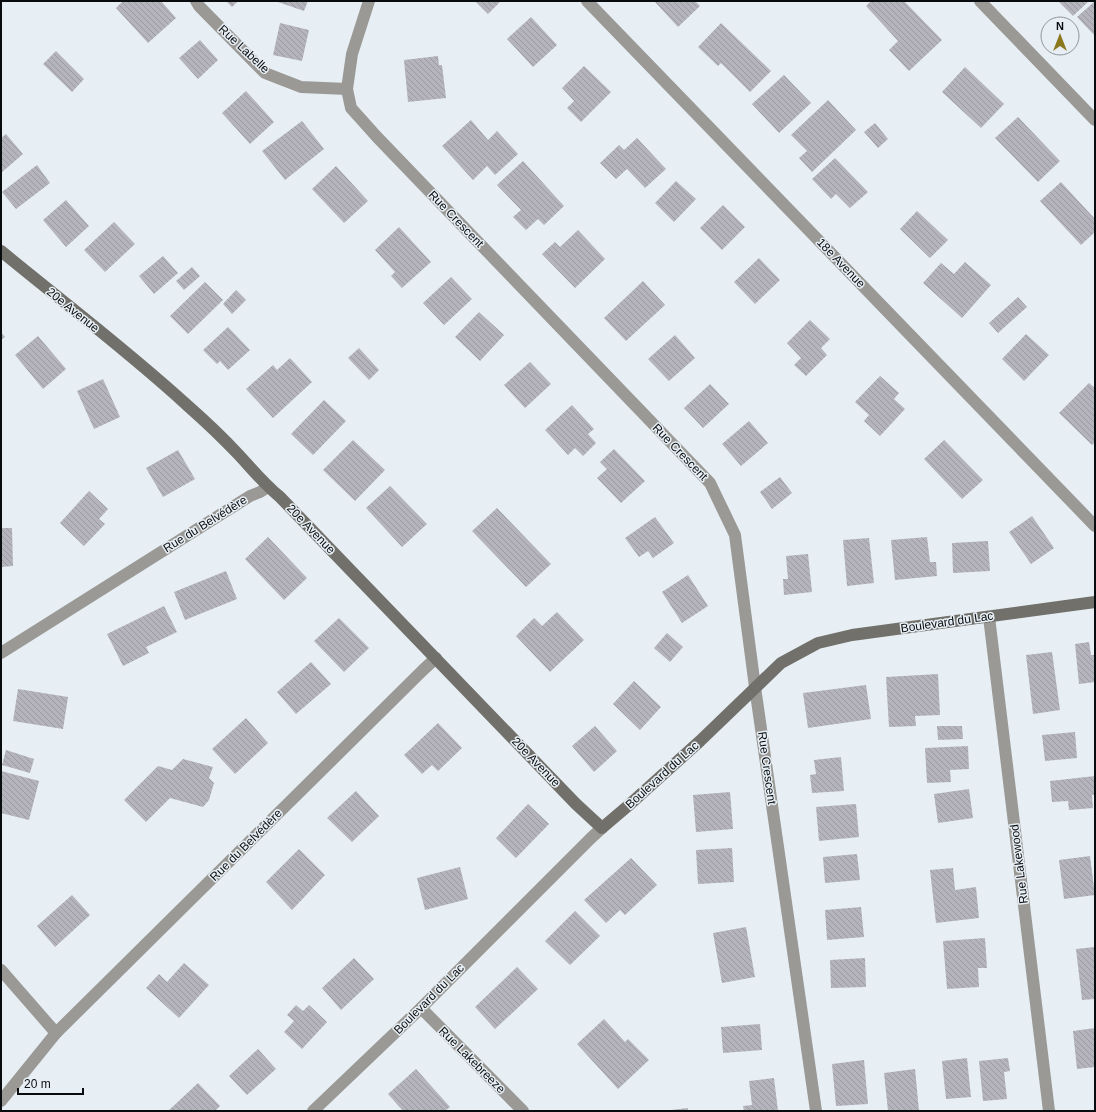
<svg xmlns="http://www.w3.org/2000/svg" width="1096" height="1112" viewBox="0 0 1096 1112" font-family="Helvetica,sans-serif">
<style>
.building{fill:url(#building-back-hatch)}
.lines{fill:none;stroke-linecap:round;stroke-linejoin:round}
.street{stroke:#9a9995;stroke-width:12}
.secondary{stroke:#72706b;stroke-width:12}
.labels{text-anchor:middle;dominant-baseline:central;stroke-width:3;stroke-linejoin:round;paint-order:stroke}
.street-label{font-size:12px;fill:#090c0e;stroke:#e7eff5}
</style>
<defs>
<pattern id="building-back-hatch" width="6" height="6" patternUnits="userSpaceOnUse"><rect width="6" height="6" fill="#b5b4bd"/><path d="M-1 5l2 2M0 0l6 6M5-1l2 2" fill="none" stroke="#9a9aa1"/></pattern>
</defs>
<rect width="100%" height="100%" fill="#e7eff5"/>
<g class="building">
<path d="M123,1H161L176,18L148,43L116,8Z"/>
<path d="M226,1H238L232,7Z"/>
<path d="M275,1H308L304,11Z"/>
<path d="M475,1H501L488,14Z"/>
<path d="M654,1H695L700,6L678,27Z"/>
<path d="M871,1H904L942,40L909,71L889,50L898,41L866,6Z"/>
<path d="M1058,1H1089L1073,16Z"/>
<path d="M1095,1V36L1077,17Z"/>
<path d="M531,17L557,45L533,67L507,39Z"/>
<path d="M280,23L309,30L302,61L273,55Z"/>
<path d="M721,23L771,71L750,92L721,63L718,66L698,47Z"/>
<path d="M200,40L218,60L198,79L179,58Z"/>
<path d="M56,51L84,79L72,92L43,64Z"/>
<path d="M438,56L439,65H442L446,98L408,102L404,60Z"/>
<path d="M584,66L611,92L581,122L567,108L574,101L562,88Z"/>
<path d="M965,67L1004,104L981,128L942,92Z"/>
<path d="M784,75L811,103L779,133L752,104Z"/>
<path d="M246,91L274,122L250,144L222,113Z"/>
<path d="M828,100L856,130L812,172L799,158L807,151L791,135Z"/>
<path d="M1018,117L1060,161L1038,182L995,138Z"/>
<path d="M471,120L488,140L497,131L518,154L495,175L487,166L473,180L442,146Z"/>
<path d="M302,121L324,149L285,180L262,151Z"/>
<path d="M875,123L888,139L878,148L864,132Z"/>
<path d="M6,134L23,154L1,173V138Z"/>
<path d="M637,138L666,169L645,188L627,169L616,179L600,163L619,145L624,150Z"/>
<path d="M835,158L868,192L850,208L836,194L831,199L812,179Z"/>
<path d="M523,161L564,206L544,225L538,219L526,230L513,217L521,210L497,185Z"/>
<path d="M37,165L50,183L16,209L2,192Z"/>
<path d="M336,166L368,201L344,223L312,189Z"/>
<path d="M676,181L696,199L674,222L655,203Z"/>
<path d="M1061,182L1095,219V232L1081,245L1040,201Z"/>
<path d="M66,200L89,226L66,247L43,220Z"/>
<path d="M723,205L745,227L722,250L700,228Z"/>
<path d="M917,211L948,240L930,258L900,229Z"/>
<path d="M114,222L135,244L105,272L84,250Z"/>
<path d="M399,227L431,262L402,288L391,276L395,272L375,250Z"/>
<path d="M578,230L605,259L575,288L542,254L555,242L560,247Z"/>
<path d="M163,256L178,273L154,294L139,276Z"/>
<path d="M759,258L780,280L755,304L734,282Z"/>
<path d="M965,262L991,285L962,318L923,283L941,263L954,274Z"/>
<path d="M192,267L200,276L184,290L176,281Z"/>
<path d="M451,277L472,299L444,325L423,303Z"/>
<path d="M643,281L665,305L626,341L604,318Z"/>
<path d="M205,282L223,300L188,334L170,316Z"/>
<path d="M236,290L246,300L232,314L223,304Z"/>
<path d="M1018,297L1027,307L998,333L989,323Z"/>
<path d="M479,312L504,335L480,361L455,337Z"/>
<path d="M810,320L830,339L821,348L827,355L806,376L794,365L801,358L787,343Z"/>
<path d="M228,327L250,350L228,370L220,361L217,364L203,350Z"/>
<path d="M1,332L5,337L1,340Z"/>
<path d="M1026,334L1049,355L1024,381L1002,359Z"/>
<path d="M675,335L695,358L669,381L648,359Z"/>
<path d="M38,336L66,369L43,389L15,355Z"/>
<path d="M359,348L379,370L369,380L348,358Z"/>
<path d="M290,358L312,382L273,418L246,389L273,365L277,370Z"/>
<path d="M530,362L551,384L525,408L504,385Z"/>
<path d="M880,376L899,393L894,399L905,409L880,436L864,421L869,415L855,402Z"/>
<path d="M103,379L120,417L94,429L77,391Z"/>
<path d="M1089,383L1095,388V442L1092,445L1059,413Z"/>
<path d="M710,384L729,404L703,428L684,408Z"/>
<path d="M324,400L346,421L313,455L291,434Z"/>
<path d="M572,405L594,429L588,434L596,443L583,456L575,448L568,455L545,430Z"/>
<path d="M749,421L768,443L741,466L722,444Z"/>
<path d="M353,440L385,470L355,501L323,470Z"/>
<path d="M944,440L983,480L962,499L924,459Z"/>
<path d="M614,449L645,481L621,503L597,478L607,469L600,462Z"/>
<path d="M178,450L195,479L163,497L146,468Z"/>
<path d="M780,477L792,493L772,509L760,492Z"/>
<path d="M390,486L427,524L402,547L366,508Z"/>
<path d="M89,491L108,509L99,519L105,524L84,546L60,523Z"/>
<path d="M497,508L551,564L526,587L472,531Z"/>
<path d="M1032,516L1054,548L1031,564L1009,532Z"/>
<path d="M655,517L674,543L653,558L648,551L639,557L625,538Z"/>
<path d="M1,528H12L13,566L1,567Z"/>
<path d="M268,537L307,578L284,600L245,559Z"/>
<path d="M927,537L930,562H936L937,576L895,580L891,540Z"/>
<path d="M869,538L874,583L847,586L843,540Z"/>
<path d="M988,541L990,571L953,573L952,543Z"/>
<path d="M808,554L812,592L784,595L783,579H788L786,556Z"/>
<path d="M226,571L237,599L185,620L174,592Z"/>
<path d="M688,575L708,606L682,623L662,592Z"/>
<path d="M164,606L177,632L146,647L149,653L123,666L107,634Z"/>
<path d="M557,612L584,640L550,672L516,636L534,618L542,626Z"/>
<path d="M339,618L369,648L344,672L314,641Z"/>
<path d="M667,633L683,647L670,662L654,648Z"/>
<path d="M1089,642L1091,655H1095V682L1079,684L1075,644Z"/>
<path d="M1052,652L1060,710L1033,714L1026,655Z"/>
<path d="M311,662L331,684L296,714L277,692Z"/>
<path d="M938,674L940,715L915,716L916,726L889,727L886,677Z"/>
<path d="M634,681L661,707L640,730L613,704Z"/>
<path d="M866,685L871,719L808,728L803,693Z"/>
<path d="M18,689L68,697L63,729L13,721Z"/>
<path d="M246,718L268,743L235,774L212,749Z"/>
<path d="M438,723L462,748L438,771L432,765L422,774L404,755Z"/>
<path d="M595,726L617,751L594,772L572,746Z"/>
<path d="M937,726H962L963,739L938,740Z"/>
<path d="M1075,732L1077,758L1045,761L1042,735Z"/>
<path d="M968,746L969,769L950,770L951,782L927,783L925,748Z"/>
<path d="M6,750L34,759L30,773L2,765Z"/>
<path d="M841,757L844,791L812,793L810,775L816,774L814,760Z"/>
<path d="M183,759L213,767L209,778L214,783L209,800L203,807L170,798L146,822L124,800L158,766L172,770Z"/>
<path d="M1,771L39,781L29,820L1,813Z"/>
<path d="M1095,776V795H1092L1093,808L1069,810L1068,801L1052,802L1050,781Z"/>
<path d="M969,789L973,818L938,823L934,794Z"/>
<path d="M356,791L379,816L352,842L327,818Z"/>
<path d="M730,792L733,829L696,832L693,795Z"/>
<path d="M528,804L549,824L516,858L496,838Z"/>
<path d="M856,804L859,837L819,841L816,807Z"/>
<path d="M732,848L734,882L698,884L696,850Z"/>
<path d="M299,849L325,875L292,910L266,882Z"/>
<path d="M857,854L860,880L825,883L823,857Z"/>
<path d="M1090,856L1095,895L1064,899L1059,860Z"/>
<path d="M631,858L657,885L625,915L620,910L606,923L584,900Z"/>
<path d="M460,867L468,899L425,910L417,878Z"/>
<path d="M953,868L955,890L976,887L979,918L936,923L930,870Z"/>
<path d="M72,895L90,915L55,947L37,926Z"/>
<path d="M861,907L864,937L827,940L825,910Z"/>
<path d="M575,911L600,936L570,965L545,941Z"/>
<path d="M746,927L755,977L722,983L713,933Z"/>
<path d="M985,938L987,968H978L979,987L947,989L943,941Z"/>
<path d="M1095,947V999L1082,1000L1076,949Z"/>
<path d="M354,958L374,979L341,1010L322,988Z"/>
<path d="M865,958L866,987L831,988L830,960Z"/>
<path d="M184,963L209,985L179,1018L146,988L159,974L167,982Z"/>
<path d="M517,967L538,989L495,1029L475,1007Z"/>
<path d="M296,1005L303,1011L309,1005L327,1022L302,1049L284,1032L294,1021L287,1015Z"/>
<path d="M604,1019L625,1042L628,1039L649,1060L618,1089L577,1044Z"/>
<path d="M760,1024L762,1050L723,1053L721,1027Z"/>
<path d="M1095,1028V1067L1077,1069L1073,1031Z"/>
<path d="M258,1049L276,1069L247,1095L229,1076Z"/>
<path d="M967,1058L971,1097L946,1099L942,1061Z"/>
<path d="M1008,1058L1010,1071L1004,1072L1007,1099L983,1101L979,1061Z"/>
<path d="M864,1060L868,1104L836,1106L832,1064Z"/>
<path d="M416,1069L450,1107L445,1111H403L388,1094Z"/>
<path d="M915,1069L919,1111H888L884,1073Z"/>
<path d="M774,1078L778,1111H744L743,1106L752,1105L749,1081Z"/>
<path d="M198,1083L220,1106L215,1111H168Z"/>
<path d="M688,1108V1111H671V1110Z"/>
</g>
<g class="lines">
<g class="street">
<path d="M196,1L199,6L265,73L301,87L347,89"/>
<path d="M369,1L352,54L347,89L351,108L377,137L710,483L735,535L755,687L816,1111"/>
<path d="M587,1L1095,526"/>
<path d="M980,1L1095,120"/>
<path d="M989,617L1049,1111"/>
<path d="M1,653L250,496L260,492L268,487"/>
<path d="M1,970L56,1033"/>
<path d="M421,1008L523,1111"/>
<path d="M1,1101L56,1033L423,670L436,658"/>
<path d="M313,1111L421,1008L591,838L602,828"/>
</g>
<path class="secondary" d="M1,251C63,302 128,351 188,406C205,421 222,437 238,454C252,469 264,484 280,497L576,804L602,828L629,805L700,741L781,663L818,643L852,635L1095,602"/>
</g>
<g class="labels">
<g class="street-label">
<text transform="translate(244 49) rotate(43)">Rue Labelle</text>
<text transform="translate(456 219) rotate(46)">Rue Crescent</text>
<text transform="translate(841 263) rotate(46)">18e Avenue</text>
<text transform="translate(73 310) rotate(39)">20e Avenue</text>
<text transform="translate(680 452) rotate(46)">Rue Crescent</text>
<text transform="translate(205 524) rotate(-32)">Rue du Belvédère</text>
<text transform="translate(311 529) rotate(46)">20e Avenue</text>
<text transform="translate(947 622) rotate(-8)">Boulevard du Lac</text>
<text transform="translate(536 762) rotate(46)">20e Avenue</text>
<text transform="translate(767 768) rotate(82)">Rue Crescent</text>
<text transform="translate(662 775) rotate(-42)">Boulevard du Lac</text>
<text transform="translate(246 845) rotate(-45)">Rue du Belvédère</text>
<text transform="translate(1019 864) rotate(-97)">Rue Lakewood</text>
<text transform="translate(429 999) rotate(-45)">Boulevard du Lac</text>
<text transform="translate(472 1060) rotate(45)">Rue Lakebreeze</text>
</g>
</g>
<rect width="1096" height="1112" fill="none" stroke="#090c0e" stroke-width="4"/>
<g transform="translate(1060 36)"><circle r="19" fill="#e7eff5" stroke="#8e9499"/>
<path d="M0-3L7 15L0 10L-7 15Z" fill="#8b771c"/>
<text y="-6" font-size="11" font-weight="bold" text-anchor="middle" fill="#090c0e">N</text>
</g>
<path d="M18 1088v6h65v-6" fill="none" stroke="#090c0e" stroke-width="2"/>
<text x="24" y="1088" font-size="12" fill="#090c0e" stroke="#e7eff5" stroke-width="3" paint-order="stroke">20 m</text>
</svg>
